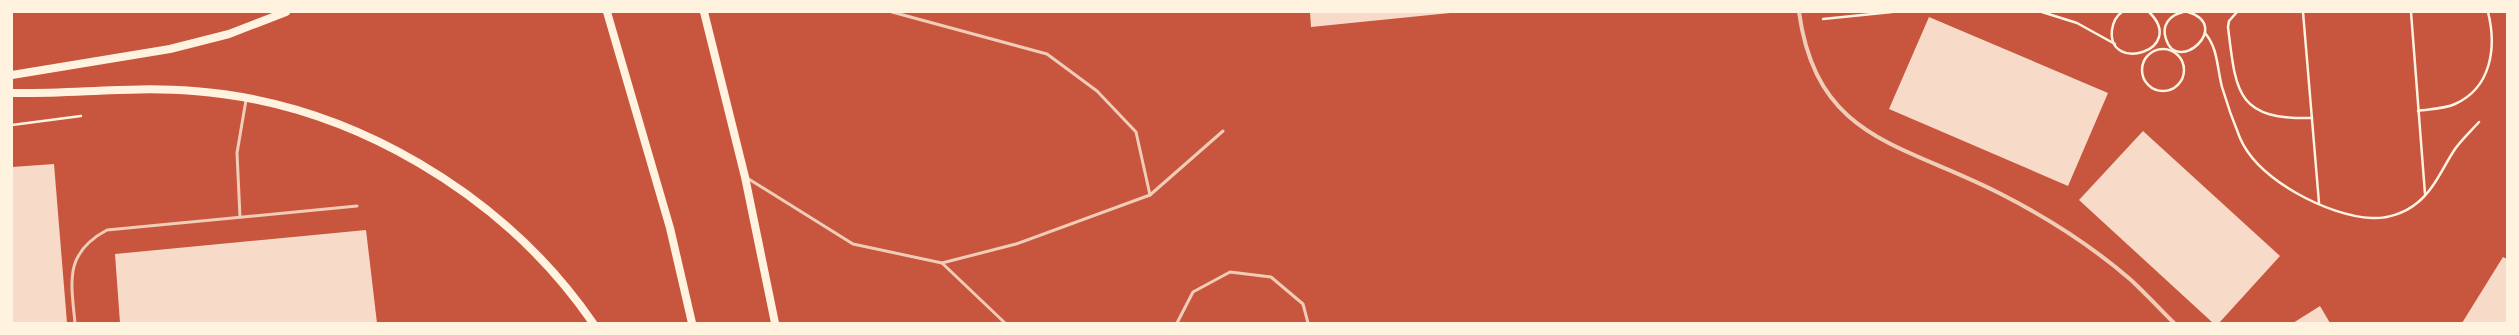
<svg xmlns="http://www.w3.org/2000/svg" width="2519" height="335" viewBox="0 0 2519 335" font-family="Montserrat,sans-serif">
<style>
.building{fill:#f7dbc8}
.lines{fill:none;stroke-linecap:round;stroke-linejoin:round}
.path{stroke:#fff3e0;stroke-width:2.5}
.service{stroke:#f1ccb7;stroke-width:3}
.minor{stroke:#f1ccb7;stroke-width:4}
.secondary{stroke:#fff3e0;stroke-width:8}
</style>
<rect width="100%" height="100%" fill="#c8553d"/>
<g class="building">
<path d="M1310,12H1450V13L1311,27Z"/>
<path d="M1929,17L2108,93L2068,186L1889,109Z"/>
<path d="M2143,131L2280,256L2219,323H2213L2079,200Z"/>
<path d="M54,164L67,323H12V167Z"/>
<path d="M366,230L377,323H120L115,254Z"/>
<path d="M2503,257L2507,259V323H2462Z"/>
<path d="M2320,306L2330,323H2293Z"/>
</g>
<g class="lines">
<g class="path">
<path d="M2042,12L2077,23L2115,44"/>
<path d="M2122,12C2116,16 2113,23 2112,30C2107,74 2188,50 2149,12"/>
<path d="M2183,12C2170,15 2161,25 2166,39C2177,75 2233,26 2188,12"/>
<path d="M2237,12L2229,21L2228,27C2236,92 2236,120 2312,118"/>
<path d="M2303,12L2319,203"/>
<path d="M2411,12L2425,194"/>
<path d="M1823,19L1892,12"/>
<path d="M2205,33C2218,48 2217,68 2222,87C2227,104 2233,121 2240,138C2258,180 2328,216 2372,218C2387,219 2405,213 2417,203C2434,190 2443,167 2455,149C2462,139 2471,131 2479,122"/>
<circle cx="2163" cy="70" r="21"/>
<path d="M2418,111C2430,109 2444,109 2455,104C2491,88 2497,48 2488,12"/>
<path d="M12,125L81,116"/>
</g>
<g class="service">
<path d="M892,12L1047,54L1097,91L1136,132L1150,195"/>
<path d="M747,178L853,244L942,263L1016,244L1150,195L1223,131"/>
<path d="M240,217L237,153L246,100"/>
<path d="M942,263L1005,323"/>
<path d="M75,323C71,281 64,253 107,230L357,206"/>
<path d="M1177,323L1193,292L1230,272L1271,277L1303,304L1308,323"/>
</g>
<path class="minor" d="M1799,12C1817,141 1903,143 2001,194C2046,217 2093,247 2131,280C2146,294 2160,309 2174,323"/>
<g class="secondary">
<path d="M607,12L670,228L692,323"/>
<path d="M704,12L745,177L775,323"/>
<path d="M12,75L170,49L229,34L286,12"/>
<path d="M12,93C73,94 133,86 194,91C351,103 504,194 593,323"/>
</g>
</g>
<rect width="2519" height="335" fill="none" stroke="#fff3e0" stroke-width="26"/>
</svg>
